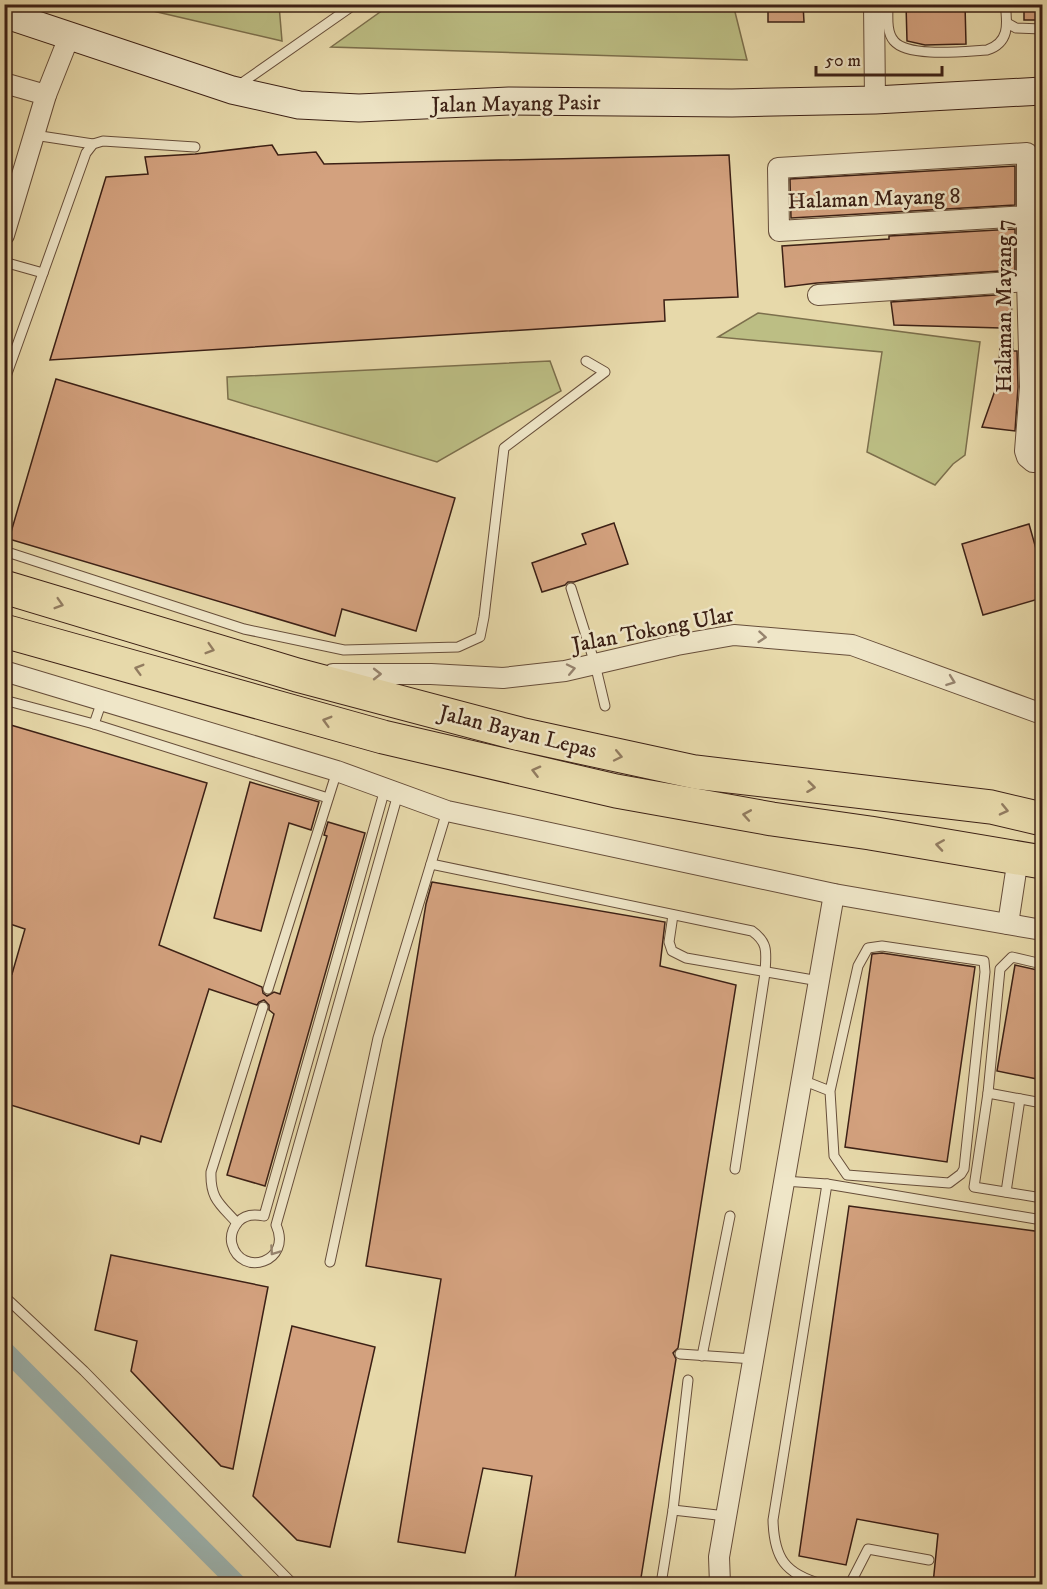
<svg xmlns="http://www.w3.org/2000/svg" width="1047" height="1589" viewBox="0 0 1047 1589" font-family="'IM FELL DW Pica',serif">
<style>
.green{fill:#bcbe84;stroke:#7c6f4c;stroke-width:1.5}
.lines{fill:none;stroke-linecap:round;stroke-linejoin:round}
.canal{stroke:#9db7b5;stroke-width:18}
.building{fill:#d3a17e;stroke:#3c2015;stroke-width:1.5}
.lane-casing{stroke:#674e3a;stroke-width:11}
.street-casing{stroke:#674e3a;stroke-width:22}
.secondary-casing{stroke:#3c2015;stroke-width:29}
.highway-casing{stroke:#3c2015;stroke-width:35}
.lane{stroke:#efe6c8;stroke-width:9}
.street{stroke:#efe6c8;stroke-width:20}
.secondary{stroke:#efe6c8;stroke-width:27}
.highway{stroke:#e7d9aa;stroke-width:33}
.oneway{stroke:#927c60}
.oneway2{stroke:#96836e}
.labels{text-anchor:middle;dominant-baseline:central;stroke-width:5;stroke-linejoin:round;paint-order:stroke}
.street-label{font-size:22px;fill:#3c2015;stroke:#efe6c8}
</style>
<rect width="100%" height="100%" fill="#e7d9aa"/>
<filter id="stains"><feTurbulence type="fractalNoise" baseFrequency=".00333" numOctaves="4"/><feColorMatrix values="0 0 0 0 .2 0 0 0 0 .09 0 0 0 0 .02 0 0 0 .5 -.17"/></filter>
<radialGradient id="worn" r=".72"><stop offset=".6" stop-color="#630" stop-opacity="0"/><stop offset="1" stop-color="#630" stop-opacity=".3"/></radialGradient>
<g class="green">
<path d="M733,4L747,60L331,47L390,5Z"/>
<path d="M127,5H279L282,41Z"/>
<path d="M758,313L980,342L965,455L953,464L935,485L867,452L882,352L718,337Z"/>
<path d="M550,361L561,391L437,462L228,399L227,377Z"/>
</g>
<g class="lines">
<path class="canal" d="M4,1349L238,1584"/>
</g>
<g class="building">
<path d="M768,4H803L804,22H768Z"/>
<path d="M906,4H965L966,44L925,45L907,41Z"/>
<rect x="1024" y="4" width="18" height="16"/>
<path d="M272,145L278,155L316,152L324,164L729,155L738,297L664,300L665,321L50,360L106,177L148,174L145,157L195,154Z"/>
<rect x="1039" y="163" width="3" height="93"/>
<path d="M1015,166V205L791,218L790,179Z"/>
<path d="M1015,229V270L817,283L785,287L782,246L889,239V236Z"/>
<path d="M1011,294L1013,351H1017L1018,387L1015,431L982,427L998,382L1001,328L894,325L891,302Z"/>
<path d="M56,379L455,498L416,631L342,609L335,636L9,539Z"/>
<path d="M614,523L628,564L574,582H568L565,585L542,592L532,563L586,544L582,534Z"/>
<path d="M1029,524L1042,570V598L983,615L962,544Z"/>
<path d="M4,723L207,783L159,945L262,987L263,993L267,996L274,992L280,994L327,836L324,835L328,822L365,833L265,1186L227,1175L274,1014L269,1010V1005L264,1000L259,1002L257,1005L209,989L161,1142L141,1136L139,1144L4,1103V972L12,974L25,929L4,922Z"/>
<path d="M250,782L319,802L311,830L289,823L261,931L214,918Z"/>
<path d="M432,882L665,922L660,966L736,985L678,1348L673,1353L676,1359L640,1584H514L532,1476L483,1468L465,1553L398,1542L441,1279L366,1266L426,904Z"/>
<path d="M882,953L975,967L947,1162L845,1147L872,954Z"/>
<path d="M1015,965L1042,971V1080L997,1071Z"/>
<path d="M849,1206L1042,1232V1584H933L938,1534L857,1519L846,1565L799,1556Z"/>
<path d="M111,1255L268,1287L233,1469L221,1466L131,1371L137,1341L95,1330Z"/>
<path d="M292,1326L375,1347L330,1547L297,1540L253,1496Z"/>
</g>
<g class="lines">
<g class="lane-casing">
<g id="lane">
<path d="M888,4C888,16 886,32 894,41C908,58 966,51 987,50C1009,43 1008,25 1005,4"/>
<path d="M1007,23L1016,28L1042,29"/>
<path d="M239,85L355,4"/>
<path d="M34,135L93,144"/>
<path d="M4,262L43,273"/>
<path d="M4,382L86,153L93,144L103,141L195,147"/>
<path d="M4,551L244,629L344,650L458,647L480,637L484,617L504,448L605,372L586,361"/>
<path d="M571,588L595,664L605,706"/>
<path d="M4,700L94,724L328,798"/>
<path d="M94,724L102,701"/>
<path d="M385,789L264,1216C255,1214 245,1214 238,1222C233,1228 230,1236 232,1244C241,1278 293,1262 276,1225L398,794"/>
<path d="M431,864L752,931C769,943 766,953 765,973L735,1169"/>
<path d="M673,915L669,942L672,951L686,958L819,981"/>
<path d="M1042,964L1012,957L1000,969L988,1093L974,1187L1042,1198"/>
<path d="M268,989L337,771"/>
<path d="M802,1080L830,1091L858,966L868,948L882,946L984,961L985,972L964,1169L961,1174L949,1183L847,1175L834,1156L830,1091"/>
<path d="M988,1093L1042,1103"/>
<path d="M784,1181L827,1184L1042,1220"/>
<path d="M1006,1192L1020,1099"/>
<path d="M237,1223C220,1204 210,1199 211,1172L263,1007"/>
<path d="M330,1262L378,1038L447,811"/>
<path d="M4,1296L84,1371L293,1584"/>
<path d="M680,1354L754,1359"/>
<path d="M702,1356L730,1216"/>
<path d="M673,1510L726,1516"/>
<path d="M661,1584L673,1510L688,1380"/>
<path d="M822,1584C785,1574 774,1558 773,1520L827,1184"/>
<path d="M850,1584L868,1549L929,1560"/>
</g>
</g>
<g class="street-casing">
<g id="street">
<path d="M874,4L875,100"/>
<path d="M4,83L46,95"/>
<path d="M1027,216L779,231L778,168L1027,153V281L1030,387L1025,451L1027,457L1033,462H1042"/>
<path d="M4,235L46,95L69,37"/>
<path d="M818,295L1027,281"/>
<path d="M4,671L337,771L447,811L834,894L1042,930"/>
<path d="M333,674H431L503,678L565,671L677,645L734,635L852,645L1042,714"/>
<path d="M1008,924L1018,858"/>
<path d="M720,1584L719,1557L834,894"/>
</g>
</g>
<g class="secondary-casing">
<path id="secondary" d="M4,14L232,90L299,105L359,108L509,101L732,103L875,100L1042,91"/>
</g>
<g class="highway-casing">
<g id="highway">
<path d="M4,587L297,675L520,734L695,772L991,807L1042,819"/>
<path d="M4,631L383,737L616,791L772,819L870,833L1042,862"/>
</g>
</g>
<use href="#lane" class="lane"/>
<use href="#street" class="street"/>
<use href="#secondary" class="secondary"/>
<use href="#highway" class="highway"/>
</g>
<defs><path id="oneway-chevron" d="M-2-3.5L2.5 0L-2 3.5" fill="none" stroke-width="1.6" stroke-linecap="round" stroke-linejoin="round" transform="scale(1.5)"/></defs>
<g class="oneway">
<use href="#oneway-chevron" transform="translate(59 604) rotate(17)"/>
<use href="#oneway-chevron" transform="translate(210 649) rotate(17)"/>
<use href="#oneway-chevron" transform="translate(139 669) rotate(-164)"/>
<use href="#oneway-chevron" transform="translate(327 721) rotate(-164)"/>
<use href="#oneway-chevron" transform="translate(618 756) rotate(12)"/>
<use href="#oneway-chevron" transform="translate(536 771) rotate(-166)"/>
<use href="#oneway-chevron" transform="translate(811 787) rotate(7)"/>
<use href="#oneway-chevron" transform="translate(1004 810) rotate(13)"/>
<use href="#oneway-chevron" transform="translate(747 815) rotate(-170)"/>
<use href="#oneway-chevron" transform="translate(940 845) rotate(-171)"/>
</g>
<g class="oneway2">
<use href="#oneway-chevron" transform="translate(762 637) rotate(5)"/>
<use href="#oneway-chevron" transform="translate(571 669) rotate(-12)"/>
<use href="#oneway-chevron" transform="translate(377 674)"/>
<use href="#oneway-chevron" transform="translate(951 681) rotate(20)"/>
<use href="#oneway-chevron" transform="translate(274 1251) rotate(125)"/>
</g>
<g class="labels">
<g class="street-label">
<text transform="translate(516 104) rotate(-1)">Jalan Mayang Pasir</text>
<text transform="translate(874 199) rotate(-2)">Halaman Mayang 8</text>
<text transform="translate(1004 306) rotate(-90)">Halaman Mayang 7</text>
<text transform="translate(653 630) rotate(-11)">Jalan Tokong Ular</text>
<text transform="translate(518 732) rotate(14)">Jalan Bayan Lepas</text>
</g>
</g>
<rect width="1047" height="1589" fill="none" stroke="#e7d9aa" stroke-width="24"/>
<rect x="6" y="6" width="1035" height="1577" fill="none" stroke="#3c2015" stroke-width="3"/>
<rect x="12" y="12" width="1023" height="1565" fill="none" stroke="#3c2015" stroke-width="1.5"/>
<path d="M816 66v9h126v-9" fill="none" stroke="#3c2015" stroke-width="3"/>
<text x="825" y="66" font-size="18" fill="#3c2015" stroke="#efe6c8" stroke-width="4.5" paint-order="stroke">50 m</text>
<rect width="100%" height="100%" filter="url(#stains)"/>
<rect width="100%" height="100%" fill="url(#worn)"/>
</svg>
